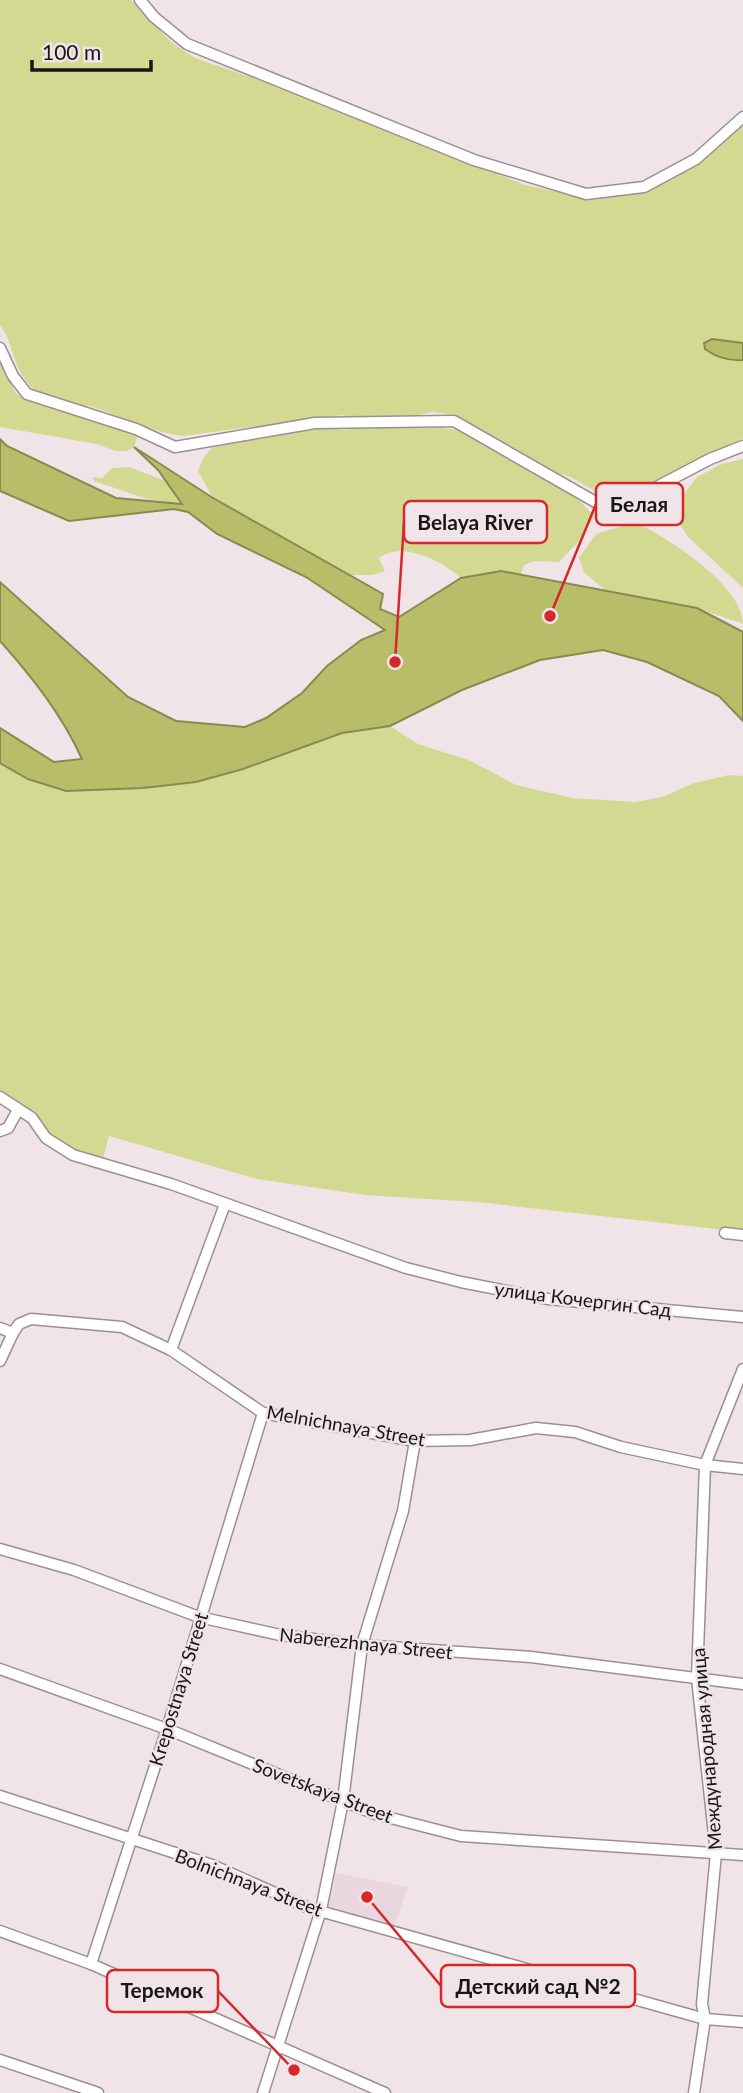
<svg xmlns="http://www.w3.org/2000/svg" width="743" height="2093" viewBox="0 0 743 2093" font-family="Lato,sans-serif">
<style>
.built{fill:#e9d6de}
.green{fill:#d4d991}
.water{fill:#b8bd69;stroke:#888b50;stroke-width:2}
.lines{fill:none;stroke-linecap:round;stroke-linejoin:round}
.minor-casing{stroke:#9a9094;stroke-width:13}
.minor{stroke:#fff;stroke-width:10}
.labels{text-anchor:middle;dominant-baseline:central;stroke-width:5;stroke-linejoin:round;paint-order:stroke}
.street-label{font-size:19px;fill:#191617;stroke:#f0e4e9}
.leader{fill:none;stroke:#d62828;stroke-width:2.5}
.callout-dot{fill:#d62828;stroke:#f0e4e9;stroke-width:2.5}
.callout{fill:#f0e4e9;stroke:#d62828;stroke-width:2.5}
.callout-label{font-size:21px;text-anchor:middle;font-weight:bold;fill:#191617}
</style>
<rect width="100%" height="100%" fill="#f0e4e9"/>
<path class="built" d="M336,1873L408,1887L394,1926L329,1906Z"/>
<g class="green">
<path d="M0,0H131L171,42L195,58L314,99L525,185L587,198L620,194L704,157L743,126V343L731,342V361L743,360V438C726,449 624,497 608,495C589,492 577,476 559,474L455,415L432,412L411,417L442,428L459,430C501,455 566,478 594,517L580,540L559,562L535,561L524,565L521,575L501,571L461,578C443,562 402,540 379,558L385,571L373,575H349L213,498L198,471L203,458L215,445L314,427L345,430L365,421L342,415L182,436C152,432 127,419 99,409C78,401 50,406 32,388C11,366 14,343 0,325Z"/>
<path d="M0,360L16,394L37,404L138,434L134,447L127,451H115L97,444L0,427Z"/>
<path d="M743,459V588L688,537L665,502L684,494L697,477L722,464Z"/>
<path d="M129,467L166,481L183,504L147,499L94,481L92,477L102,478L112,468Z"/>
<path d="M635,522C668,538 743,585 743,624L697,608L606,591L584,572L579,558L596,534Z"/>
<path d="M390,726L418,744L471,761L516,785L573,798L635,802L662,797L694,783L729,775L743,776V1232L478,1202L365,1195L257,1179L109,1136L102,1162L64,1148L14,1100L0,1092V763L28,779L66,791L143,788L196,782L243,769L342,733Z"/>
</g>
<g class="water">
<path d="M712,339L743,343V360C729,361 717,358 705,349L704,343Z"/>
<path d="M0,439L7,446L116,498L182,504L158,470L134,447L213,498L383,594L380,609L399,617L461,578L501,571L697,608L743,632V721L719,696L647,662L603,650L540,660L462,690L390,726L342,733L243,769L196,782L143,788L66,791L28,779L0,763V728L54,762L82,759C62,715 33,678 0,641V582L128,697L176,721L245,727L266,718L302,693L327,666L361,640L385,630L306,577L217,534L188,512L174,509L69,521L0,491Z"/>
</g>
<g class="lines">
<g class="minor-casing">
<g id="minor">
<path d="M140,0L154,17L187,44L474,160L586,194L644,187L696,159L743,117"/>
<path d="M0,348L13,376L27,394L136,429L175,447L315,423L454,421L599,504L626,503L710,459L743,446"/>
<path d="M0,1097L32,1118L46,1138L73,1155L171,1184L406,1268L461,1282L548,1299L743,1317"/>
<path d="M0,1131L8,1128L18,1110"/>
<path d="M725,1233L743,1235"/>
<path d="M0,1328L13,1333L19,1324L31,1319L122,1327L171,1350L263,1413L415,1441L470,1440L536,1428L575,1432L621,1447L705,1465L743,1469"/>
<path d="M171,1350L225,1204"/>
<path d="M0,1361L13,1333"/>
<path d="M0,1549L74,1570L199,1617L280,1635L362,1645L531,1657L743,1684"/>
<path d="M0,1669L167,1729L375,1814L461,1836L743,1855"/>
<path d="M0,1796L212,1865L309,1908L705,2019L743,2022"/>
<path d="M0,1931L91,1964L385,2093"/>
<path d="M91,1964L167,1729L263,1413"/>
<path d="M0,2060L98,2093"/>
<path d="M263,2093L321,1910L343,1801L362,1645L403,1511L415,1441"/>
<path d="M694,2093L705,2019L702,2004L716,1853L697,1678L705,1465L743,1369"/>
</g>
</g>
<use href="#minor" class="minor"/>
</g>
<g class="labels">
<g class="street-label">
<text transform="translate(583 1299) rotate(7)">улица Кочергин Сад</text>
<text transform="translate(346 1425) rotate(10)">Melnichnaya Street</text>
<text transform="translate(366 1643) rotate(6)">Naberezhnaya Street</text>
<text transform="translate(178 1689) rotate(-73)">Krepostnaya Street</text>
<text transform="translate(706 1749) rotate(-95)">Международная улица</text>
<text transform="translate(323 1790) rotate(21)">Sovetskaya Street</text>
<text transform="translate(249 1882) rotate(21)">Bolnichnaya Street</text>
</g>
</g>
<path class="leader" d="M550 616L596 504M395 662L404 522M367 1897L441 1986M294 2070L218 1991"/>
<g class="callout-dot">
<circle cx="550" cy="616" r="7"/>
<circle cx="395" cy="662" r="7"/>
<circle cx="367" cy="1897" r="7"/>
<circle cx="294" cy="2070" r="7"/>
</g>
<g class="callout">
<rect x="596" y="483" width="87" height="42" rx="7"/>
<rect x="404" y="501" width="143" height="42" rx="7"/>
<rect x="441" y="1965" width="194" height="42" rx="7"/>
<rect x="107" y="1970" width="111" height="42" rx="7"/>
</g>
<g class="callout-label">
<text x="639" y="512">Белая</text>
<text x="475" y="530">Belaya River</text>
<text x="538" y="1994">Детский сад №2</text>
<text x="162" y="1998">Теремок</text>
</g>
<path d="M32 60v10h119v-10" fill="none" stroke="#191617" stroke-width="3.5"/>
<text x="42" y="60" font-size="21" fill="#191617" stroke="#f0e4e9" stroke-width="5" paint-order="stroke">100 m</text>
</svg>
